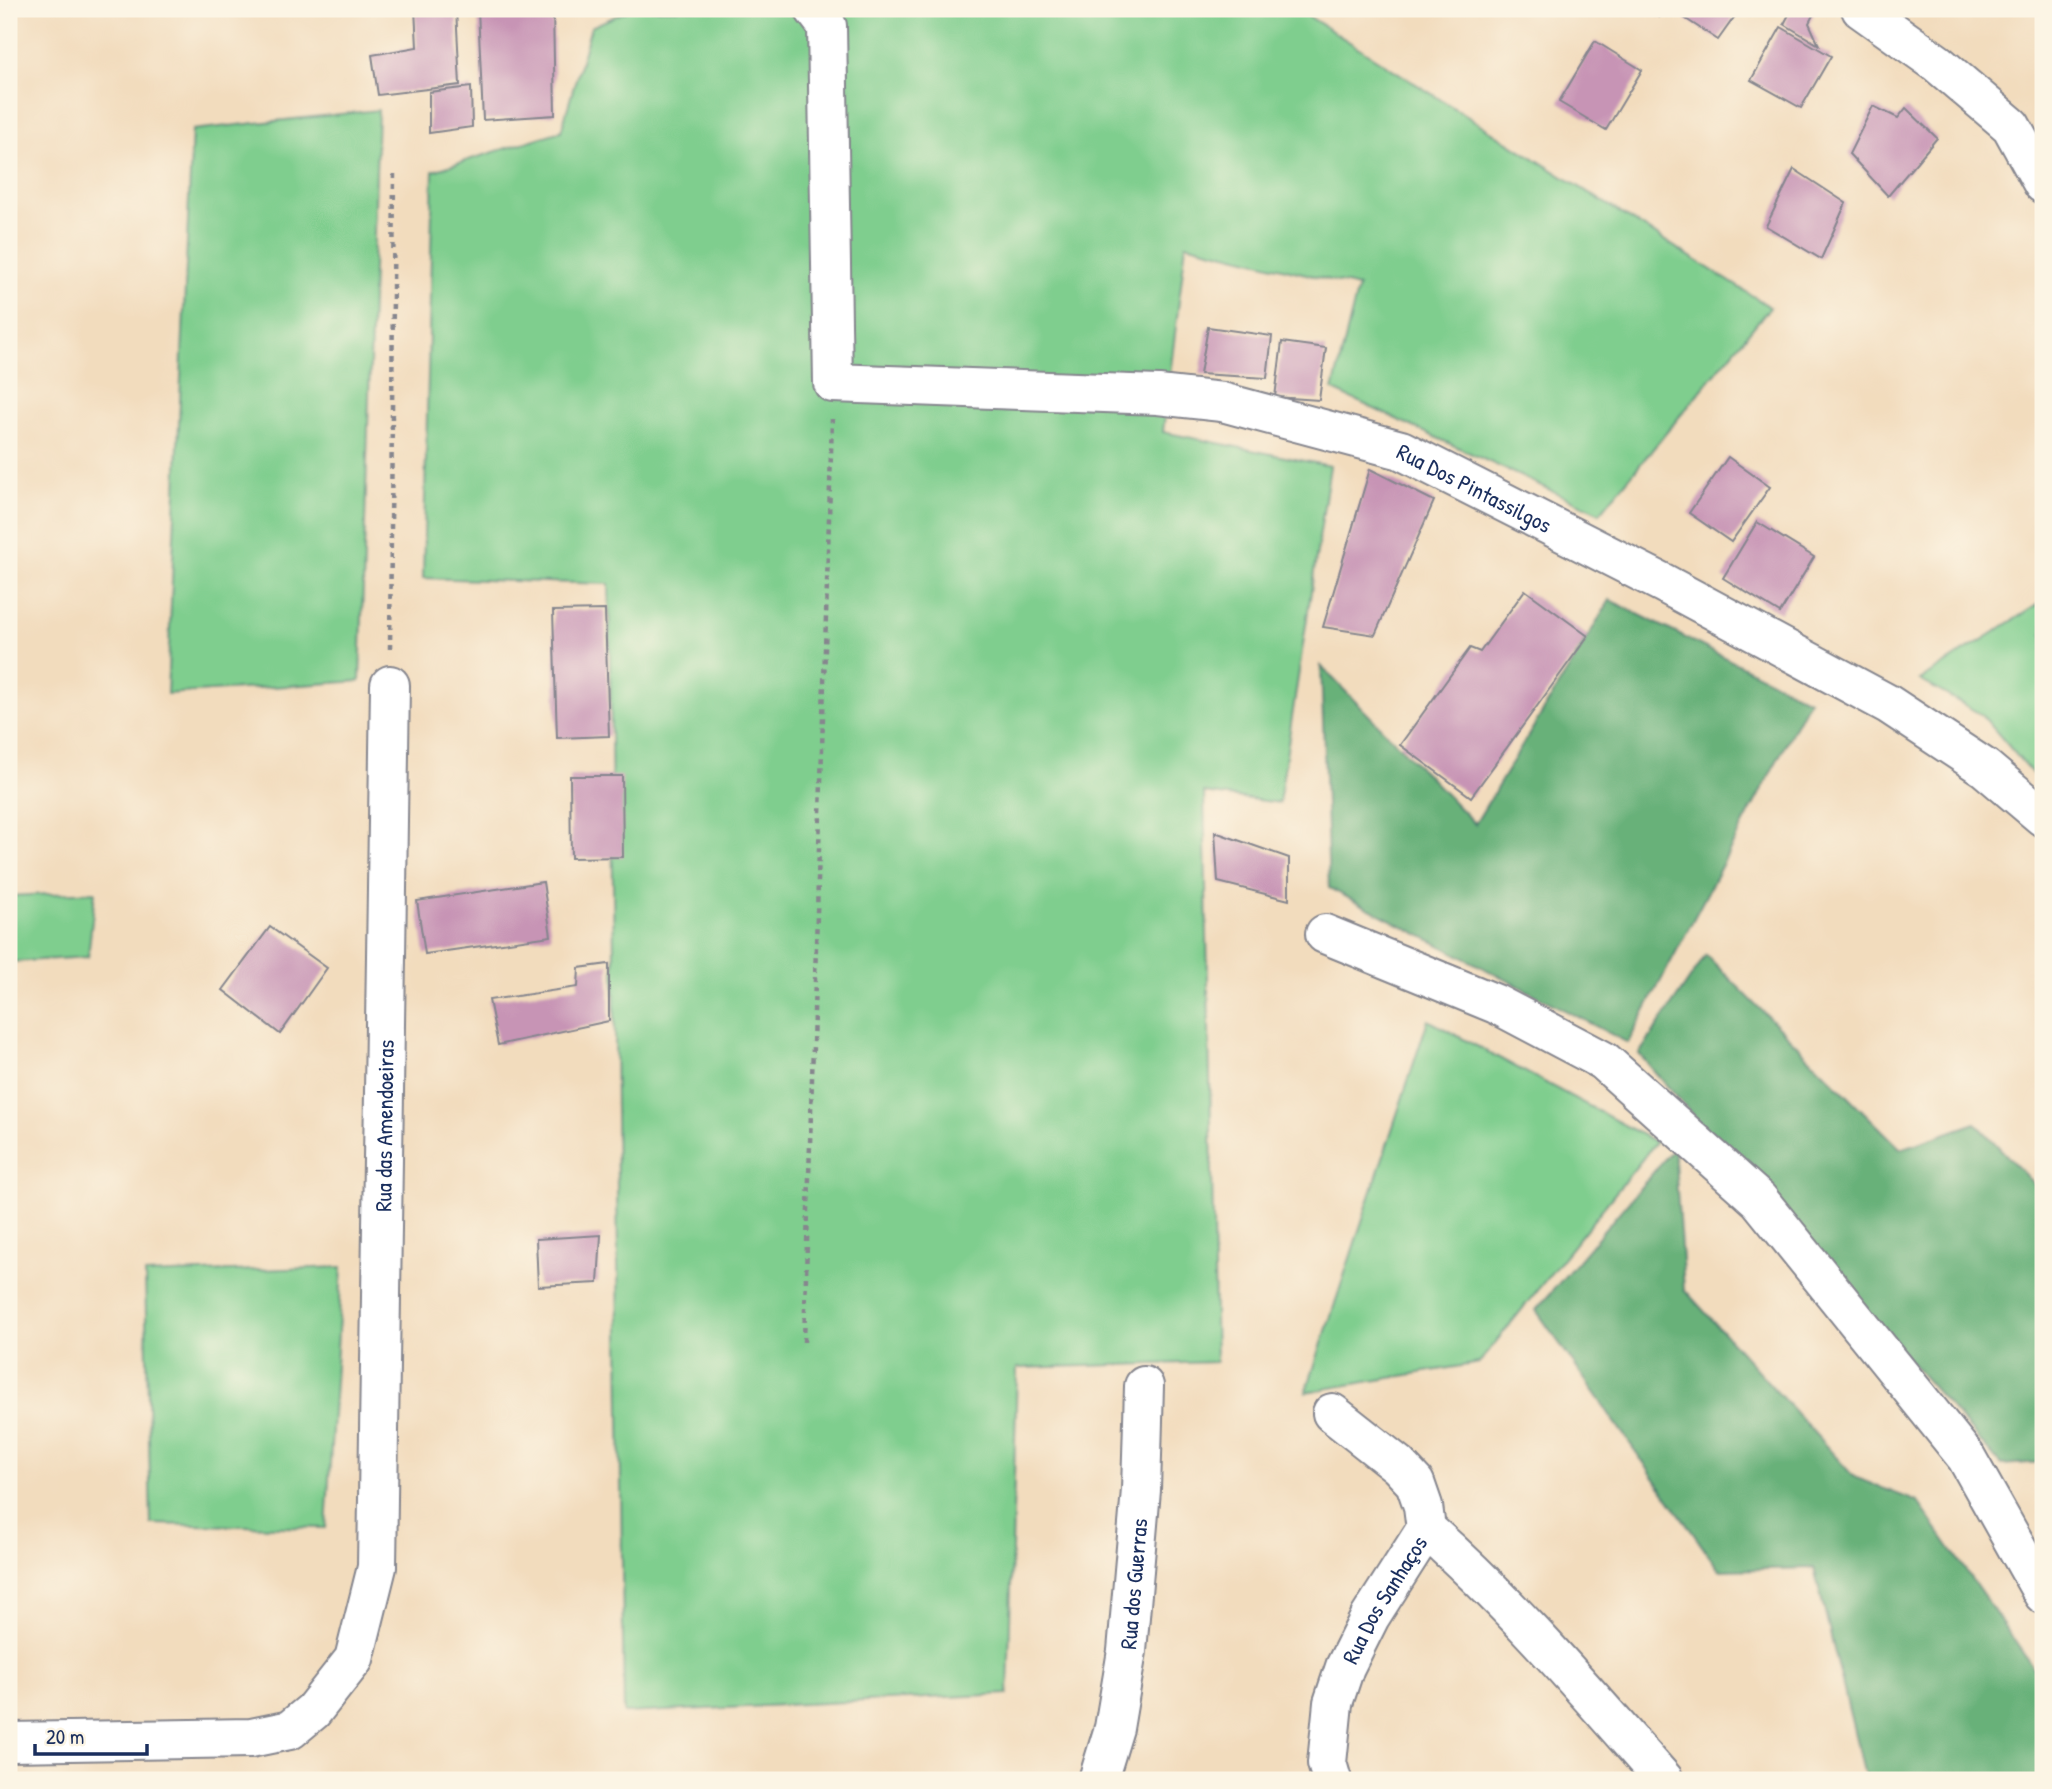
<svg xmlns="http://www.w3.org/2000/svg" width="2052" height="1789" viewBox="0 0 2052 1789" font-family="'Patrick Hand',sans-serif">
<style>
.green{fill:#7fce8e;stroke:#4d7e76;stroke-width:2}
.forest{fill:#67b179;stroke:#41706c;stroke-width:2}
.building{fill:#c794b5}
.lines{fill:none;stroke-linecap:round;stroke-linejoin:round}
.minor-casing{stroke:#86868e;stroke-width:42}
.path{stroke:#86868e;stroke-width:4.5;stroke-dasharray:5 5;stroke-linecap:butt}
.minor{stroke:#fff;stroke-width:38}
.labels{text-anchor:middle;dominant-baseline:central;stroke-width:7;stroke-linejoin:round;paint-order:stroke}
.street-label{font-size:23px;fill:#1b2f5e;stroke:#fcf5e5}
</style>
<rect width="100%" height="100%" fill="#fcf5e5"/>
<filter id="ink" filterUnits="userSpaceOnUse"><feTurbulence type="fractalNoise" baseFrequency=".0143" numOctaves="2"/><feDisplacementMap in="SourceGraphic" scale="14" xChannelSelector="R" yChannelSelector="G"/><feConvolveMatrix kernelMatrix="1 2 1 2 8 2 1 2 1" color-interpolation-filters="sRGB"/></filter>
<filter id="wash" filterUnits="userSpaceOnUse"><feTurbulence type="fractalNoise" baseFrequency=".00686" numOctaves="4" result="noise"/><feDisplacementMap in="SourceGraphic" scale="28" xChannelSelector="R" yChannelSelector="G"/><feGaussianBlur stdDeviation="1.57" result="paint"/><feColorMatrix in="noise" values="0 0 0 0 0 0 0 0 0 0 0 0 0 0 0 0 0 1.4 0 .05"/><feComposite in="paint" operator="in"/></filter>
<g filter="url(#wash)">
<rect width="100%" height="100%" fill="#f2dcbd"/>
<g class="green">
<path d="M631,9H1297L1770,307L1600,513L1333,390L1358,287L1186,244L1163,432L1330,466L1279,803L1204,793L1216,1362L1017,1368L1008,1694L624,1713L609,584L423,578L433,171L561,131L591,27Z"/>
<path d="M378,110L360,681L167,694L192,130Z"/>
<path d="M2043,601V786L1982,715L1920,680Z"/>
<path d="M95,892L88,957L9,962V896Z"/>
<path d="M1428,1020L1656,1142L1479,1363L1306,1392Z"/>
<path d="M342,1267L326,1528L151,1524L145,1274Z"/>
</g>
<g class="forest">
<path d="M1610,600L1809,700L1628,1043L1329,888L1321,666L1475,824Z"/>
<path d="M1706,955L1901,1149L1976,1123L2043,1194V1462L2001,1465L1639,1054Z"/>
<path d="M1674,1148L1684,1289L1854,1477L1918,1502L2043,1682V1780H1866L1814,1568L1719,1570L1536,1310Z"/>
</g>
<g id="blocks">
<g class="building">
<path d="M415,9H456L460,85L378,95L372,55L417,47Z"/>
<path d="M478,9H553L555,115L483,120Z"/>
<path d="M1651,9H1666L1659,17Z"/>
<path d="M1689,9H1740L1718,40L1683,17Z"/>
<path d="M1792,9H1816L1809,23L1819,45L1784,24Z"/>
<path d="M1781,27L1831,56L1801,108L1751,80Z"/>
<path d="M1595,41L1642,70L1606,130L1559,102Z"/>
<path d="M471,87L472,127L429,133V92Z"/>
<path d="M1873,106L1898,118L1906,108L1937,138L1888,196L1849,154Z"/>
<path d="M1794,169L1846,203L1821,259L1766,226Z"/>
<path d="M1208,327L1272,336L1267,378L1200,374Z"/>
<path d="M1282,342L1326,348L1319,400L1275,397Z"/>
<path d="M1728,457L1770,487L1731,542L1689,513Z"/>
<path d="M1370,469L1434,501L1375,635L1323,627Z"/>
<path d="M1757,522L1814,557L1780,613L1723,578Z"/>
<path d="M1525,590L1588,636L1471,797L1400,745L1470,648L1480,652Z"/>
<path d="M605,610L609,736L557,738L553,611Z"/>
<path d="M570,776H622L623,857L571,858Z"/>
<path d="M1215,832L1289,858V900L1218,882Z"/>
<path d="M543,882L551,936L425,954L417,901Z"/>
<path d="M270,927L327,968L280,1034L223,990Z"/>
<path d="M609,964V1021L498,1045L489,1000L578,987L579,968Z"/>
<path d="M601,1235L598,1283L538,1286L536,1239Z"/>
</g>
</g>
</g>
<g filter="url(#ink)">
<use href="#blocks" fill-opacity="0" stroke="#86868e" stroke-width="2"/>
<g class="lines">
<g class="minor-casing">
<g id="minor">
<path id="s1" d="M814,9L827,26L833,383L1158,395L1222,402L1401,450L1663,583L1888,704L1985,768L2043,817"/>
<path d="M1861,9L1937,63L2011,126L2043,184"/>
<path d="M1325,934L1496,1004L1604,1061L1759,1200L1966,1457L2043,1594"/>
<path d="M1426,1529C1513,1605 1588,1694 1664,1780"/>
<path id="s2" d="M9,1742L251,1738L290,1730L313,1711L354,1659L377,1567L390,685"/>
<path id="s3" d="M1098,1780L1114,1728L1127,1651L1141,1490L1144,1386"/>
<path id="s4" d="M1332,1780L1327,1763L1333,1703L1345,1667L1370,1617L1426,1529L1423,1506L1415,1483L1398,1465L1332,1413"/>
</g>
</g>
<g class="path">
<path d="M390,649L394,173"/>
<path d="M804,1342L832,419"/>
</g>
<use href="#minor" class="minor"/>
</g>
</g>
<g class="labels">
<g class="street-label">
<text stroke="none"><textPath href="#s1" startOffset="1036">Rua Dos Pintassilgos</textPath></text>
<text stroke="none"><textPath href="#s2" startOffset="914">Rua das Amendoeiras</textPath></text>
<text stroke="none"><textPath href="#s3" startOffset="200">Rua dos Guerras</textPath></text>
<text stroke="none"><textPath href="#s4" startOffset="194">Rua Dos Sanhaços</textPath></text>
</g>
</g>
<rect width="2052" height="1789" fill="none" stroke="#fcf5e5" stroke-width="35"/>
<path d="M35 1744v10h112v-10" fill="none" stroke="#1b2f5e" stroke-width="3.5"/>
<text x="46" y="1744" font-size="21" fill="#1b2f5e" stroke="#fcf5e5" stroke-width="5" paint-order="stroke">20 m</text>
</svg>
